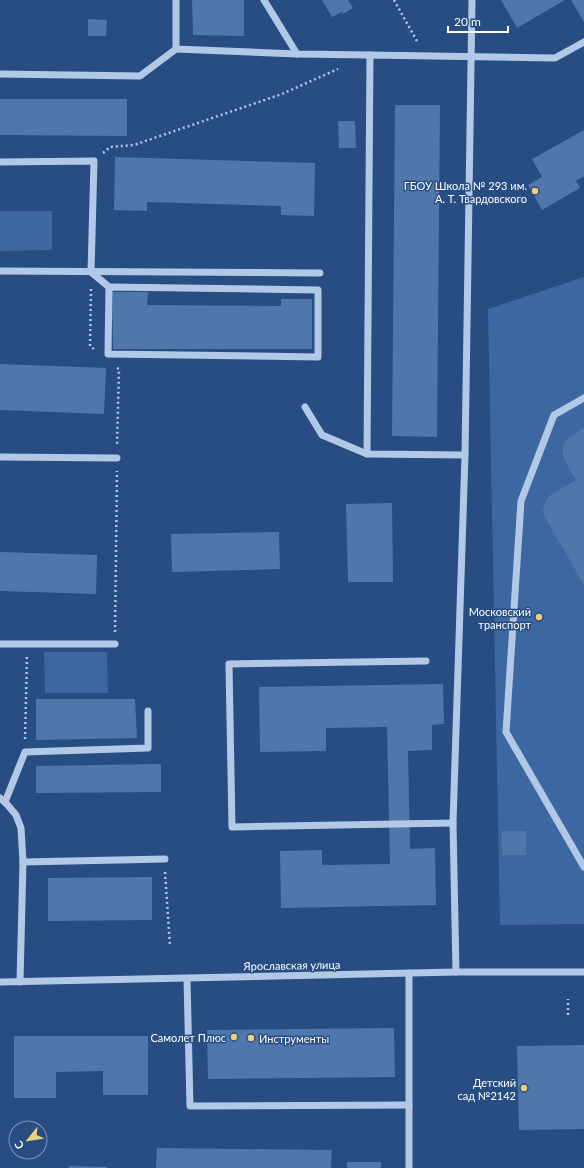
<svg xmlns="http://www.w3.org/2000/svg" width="584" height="1168" viewBox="0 0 584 1168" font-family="Lato,sans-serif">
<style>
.green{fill:#3c67a0}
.building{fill:#5077ab}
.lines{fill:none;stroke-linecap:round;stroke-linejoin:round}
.path{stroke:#b1c8e7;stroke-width:2.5;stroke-dasharray:2 3;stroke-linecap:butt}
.minor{stroke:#b1c8e7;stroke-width:7}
.poi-dot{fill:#efcf77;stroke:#274d83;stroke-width:1.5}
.labels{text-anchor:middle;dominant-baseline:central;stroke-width:3;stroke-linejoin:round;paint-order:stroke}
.poi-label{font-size:11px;fill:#fff;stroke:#274d83;text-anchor:end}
.street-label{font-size:11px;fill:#fff;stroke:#274d83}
</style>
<rect width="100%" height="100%" fill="#274d83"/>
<g class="green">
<path d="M0,211H52V250L0,251Z"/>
<path d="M584,277V924L500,925L488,309Z"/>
<path d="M44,652H107L108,693H45Z"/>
</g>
<g class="building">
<path d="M192,0H244V36L193,35Z"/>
<path d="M322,0H348L353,8L343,14L342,12L332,17Z"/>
<path d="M501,0H565L517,28Z"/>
<path d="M571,0H584V22Z"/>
<path d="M88,19L107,20L106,36H88Z"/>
<path d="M0,99H127V136L0,135Z"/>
<path d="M395,105H440L437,437L392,436Z"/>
<path d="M338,121H355L356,148H339Z"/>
<path d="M584,130V176L576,181L580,188L542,210L528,185L542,177L532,159Z"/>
<path d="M115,157L315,163L314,216L281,215V206L147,202V211L114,210Z"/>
<path d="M112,292H148L147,305L281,306V299H312V349H113Z"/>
<path d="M0,364L106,368L104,414L0,410Z"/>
<path d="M584,428V585L546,519L543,512L544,505L547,498L552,494L576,480L565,461L563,454V446L567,439Z"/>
<path d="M392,503L393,582H348L346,504Z"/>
<path d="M279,532L280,569L172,572L171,534Z"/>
<path d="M0,552L97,555L96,594L0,591Z"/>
<path d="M443,684L444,724L432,725V750L408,751L410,849L435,848L436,905L281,908L280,851L322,850V865L390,864L387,727L326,728V751L260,752L259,687Z"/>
<path d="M36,699H135L137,738L36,740Z"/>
<path d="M161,764V792L36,793V766Z"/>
<rect x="502" y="831" width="24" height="24"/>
<path d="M152,877V920L48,921V878Z"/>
<path d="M394,1028L395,1077L208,1079L207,1030Z"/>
<path d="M14,1036H148V1095H103V1071L56,1072V1098H14Z"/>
<path d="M584,1045V1129L519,1130L517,1046Z"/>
<path d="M157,1148L332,1150L331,1168H156Z"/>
<rect x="347" y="1162" width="34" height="6"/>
<path d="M69,1166L107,1167V1168H69Z"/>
</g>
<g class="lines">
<g class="path">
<path d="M394,0L418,43"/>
<path d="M103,153L110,147L134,145L282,94L338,69"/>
<path d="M91,289L90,346L95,350"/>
<path d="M117,368L119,369L117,446"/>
<path d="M115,632L117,471"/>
<path d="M25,739L27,656"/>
<path d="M165,872L170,946"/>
<path d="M568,1015V999"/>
</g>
<g class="minor">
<path d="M176,0V49L297,54L370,55"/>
<path d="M264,0L297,54"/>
<path d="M0,74L140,76L176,49"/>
<path d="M0,162L94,161L91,272L109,287"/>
<path d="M0,271L320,273"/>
<path d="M109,287L318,290V357L108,354Z"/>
<path d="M584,398L554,415L521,501L506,732L584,867"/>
<path d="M305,407L322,435L367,454"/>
<path d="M465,455L367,454L370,55L555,58L584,42"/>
<path d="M0,457L117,458"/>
<path d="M0,644H115"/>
<path d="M426,661L229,664L232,827L453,823"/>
<path d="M0,798L5,802L16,815L21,828L23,862L20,982"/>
<path d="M5,802L25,752L148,748V711"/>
<path d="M23,862L165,859"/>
<path d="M456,972L453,823L465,455L472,0"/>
<path d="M409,973V1168"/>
<path d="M187,979L190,1106L409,1105"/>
<path d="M0,982L456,972H584"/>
</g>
</g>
<g class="poi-dot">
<circle cx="535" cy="191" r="4"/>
<circle cx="539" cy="617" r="4"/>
<circle cx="234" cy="1037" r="4"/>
<circle cx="251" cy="1038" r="4"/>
<circle cx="524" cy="1088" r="4"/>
</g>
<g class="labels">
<g class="poi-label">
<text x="527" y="185">ГБОУ Школа № 293 им.<tspan x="527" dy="13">А. Т. Твардовского</tspan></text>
<text x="531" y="611">Московский<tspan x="531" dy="13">транспорт</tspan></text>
<text x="226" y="1037">Самолет Плюс</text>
<text x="259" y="1038" text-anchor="start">Инструменты</text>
<text x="516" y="1082">Детский<tspan x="516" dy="13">сад №2142</tspan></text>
</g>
<g class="street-label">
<text transform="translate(292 965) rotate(-1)">Ярославская улица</text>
</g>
</g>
<g transform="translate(28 1140) rotate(240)"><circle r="19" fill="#274d83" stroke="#7d94b5"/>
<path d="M0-3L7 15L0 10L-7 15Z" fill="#efcf77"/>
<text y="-6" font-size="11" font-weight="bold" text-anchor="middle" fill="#ffffff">С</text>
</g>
<path d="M448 26v6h60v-6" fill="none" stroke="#ffffff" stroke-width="2"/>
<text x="454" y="26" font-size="12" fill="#ffffff" stroke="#274d83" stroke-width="3" paint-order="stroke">20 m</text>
</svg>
